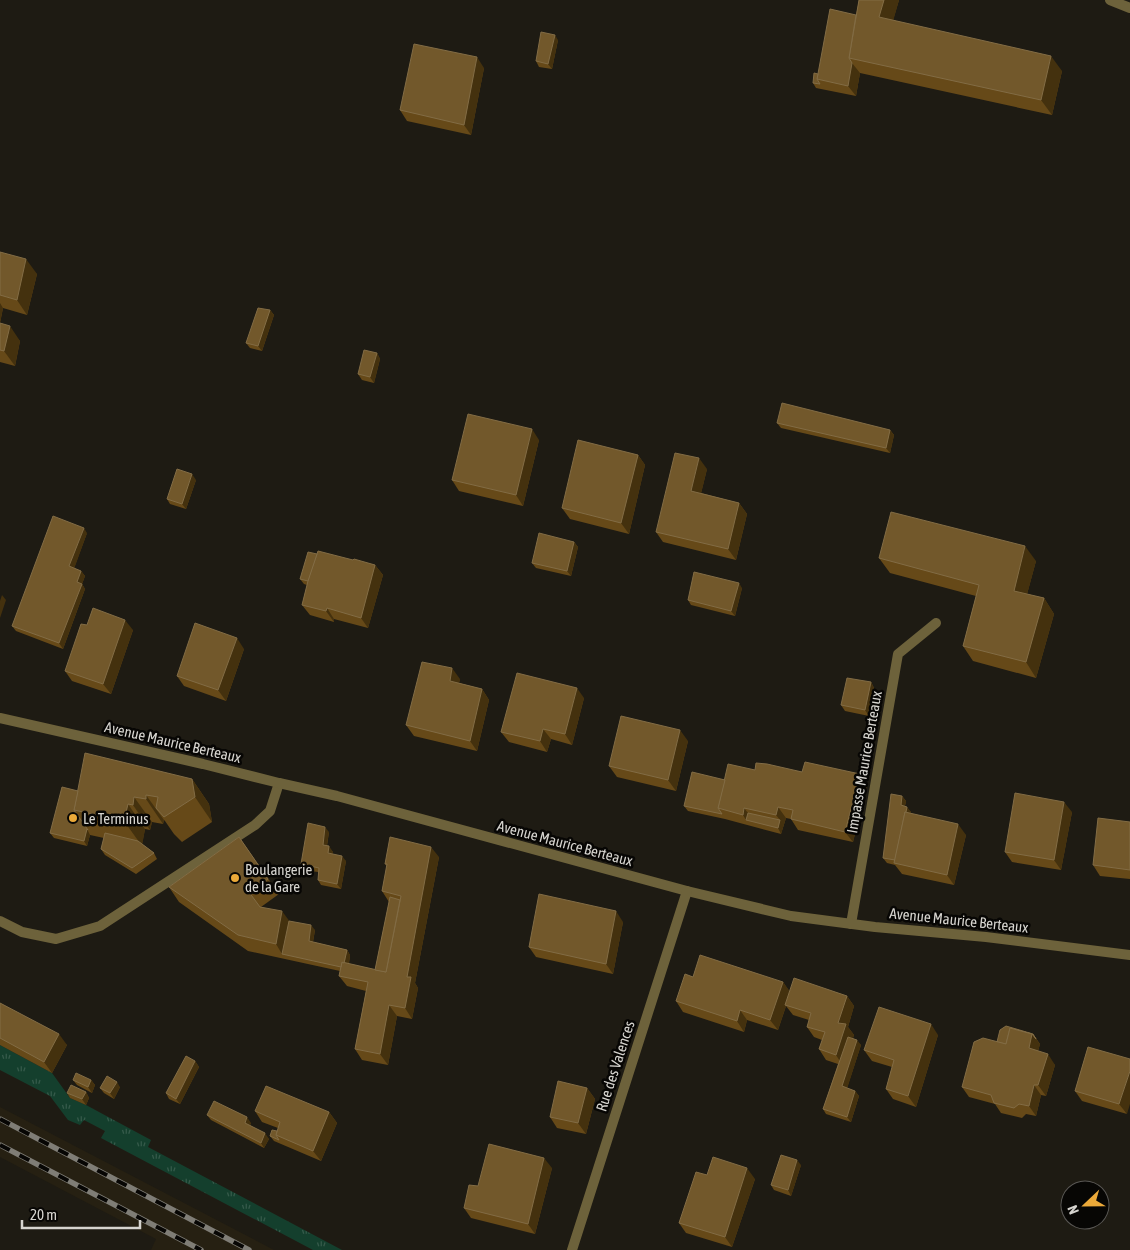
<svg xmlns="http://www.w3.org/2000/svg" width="1130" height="1250" viewBox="0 0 1130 1250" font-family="'Asap Condensed',sans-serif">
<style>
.built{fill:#262012}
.grass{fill:url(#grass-tufts)}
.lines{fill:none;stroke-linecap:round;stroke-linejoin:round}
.lane{stroke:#6d623b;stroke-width:10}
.street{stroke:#6d623b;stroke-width:10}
.rail-casing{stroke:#7f7d76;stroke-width:5.5}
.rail{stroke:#070604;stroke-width:4;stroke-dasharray:11;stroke-linecap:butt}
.wall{fill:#664918}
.shaded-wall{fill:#44310e}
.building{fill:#72582b;stroke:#826c45}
.poi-dot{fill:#eba939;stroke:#070604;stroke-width:2}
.labels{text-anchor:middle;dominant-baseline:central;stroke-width:5;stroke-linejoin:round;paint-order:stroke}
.street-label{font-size:15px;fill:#d6d4cf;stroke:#070604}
.poi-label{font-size:15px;fill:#d6d4cf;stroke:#070604;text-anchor:start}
</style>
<defs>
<pattern id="grass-tufts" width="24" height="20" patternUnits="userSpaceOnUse" patternTransform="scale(1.25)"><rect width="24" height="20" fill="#143f2d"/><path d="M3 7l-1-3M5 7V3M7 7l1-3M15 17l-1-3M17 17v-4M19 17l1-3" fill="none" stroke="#355a4a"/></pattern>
</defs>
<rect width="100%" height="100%" fill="#1e1b13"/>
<path class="built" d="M0,1107L274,1250H151L156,1239L0,1157Z"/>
<path class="grass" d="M0,1045L52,1073L70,1098L86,1105L151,1140L148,1147L342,1250H313L101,1138L105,1131L84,1120L80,1125L68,1120L50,1096L0,1070Z"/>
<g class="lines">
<g class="lane">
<path d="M0,921L22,932L56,939L100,926L255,825L270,811L279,783"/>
<path d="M851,924L898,654L936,623"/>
</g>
<g class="street">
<path d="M1110,0L1130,8"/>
<path d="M0,718L203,764L279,783L337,796L687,891L791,916L875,927L986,937L1130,955"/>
<path d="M572,1250L687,891"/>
</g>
<g class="rail-casing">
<g id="rail">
<path d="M0,1119L249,1250"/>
<path d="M0,1145L201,1250"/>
</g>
</g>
<use href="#rail" class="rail"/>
</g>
<g class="wall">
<path d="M859,0H899L893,20L1062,71L1052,115L860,73L856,96L816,88L813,83L856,15Z"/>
<path d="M558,40L552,69L539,67L536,61Z"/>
<path d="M484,68L471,135L407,121L400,110Z"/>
<path d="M0,252L37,274L27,315L3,308L0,323L20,341L15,366L0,362Z"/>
<path d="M270,310L274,315L262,351L250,348L246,343Z"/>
<path d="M377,353L380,359L374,383L362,380L358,374Z"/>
<path d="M777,423L890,430L894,435L890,453L781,428Z"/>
<path d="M539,440L523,506L459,491L452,480Z"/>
<path d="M638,455L645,465L629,534L570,519L562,508Z"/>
<path d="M707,469L701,493L739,503L747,514L736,560L663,542L656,532Z"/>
<path d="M196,480L186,509L170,504L167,499Z"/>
<path d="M87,533L74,568L81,571L85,576L82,584L85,589L63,649L16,631L12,626Z"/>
<path d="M574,542L578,547L571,576L536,568L532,563Z"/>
<path d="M317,554L375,565L383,575L368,628L334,619V622L310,615L302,605L307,585L304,584L300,579Z"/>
<path d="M879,558L1036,561L1027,594L1044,598L1054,614L1036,678L973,661L963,646L976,596L890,573Z"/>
<path d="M742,588L735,616L691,605L688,600Z"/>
<path d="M87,625L133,630L111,694L72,681L65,671Z"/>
<path d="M244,649L226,701L184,686L177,676Z"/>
<path d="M460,679L459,683L482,689L489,700L477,751L414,736L406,725Z"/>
<path d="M871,682L874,688L869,716L845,711L841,705Z"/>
<path d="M584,698L572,745L551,739L547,752L509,742L501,732Z"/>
<path d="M688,741L676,791L617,777L609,766Z"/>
<path d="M755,770L802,772L867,785L853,842L798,830L791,819L786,818L781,834L725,819L688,811L684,806L725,780Z"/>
<path d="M192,779L209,804L212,822L182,842L174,834L165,821L164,820L163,824L152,822L150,830L145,829L142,844L154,853L157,859L136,874L105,855L101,849L104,838L90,835L87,846L54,838L50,833L78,791Z"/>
<path d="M902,796L906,801L905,806L911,812L910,813L966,835L954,885L902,874L895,865L887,863L883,858Z"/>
<path d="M1072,812L1061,870L1012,862L1005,852Z"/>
<path d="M1130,822V879L1100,876L1093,865Z"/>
<path d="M329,832L327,846L333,852L332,854L346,861L341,889L321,885L318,880V872L304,870L301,864Z"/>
<path d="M239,837L279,894L261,907L289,921L315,930L313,942L347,950L350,955L349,964L375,970L389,902L382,891L387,866L385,864L439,857L415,983L418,988L412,1019L397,1016L388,1065L362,1060L355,1049L366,991L347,986L339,976L340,971L248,951L179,902L169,887Z"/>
<path d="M623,922L613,974L536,957L529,947Z"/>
<path d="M693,977L783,982L789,991L847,996L854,1006L848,1027L854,1035L853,1038L861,1045L847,1088L855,1091L859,1096L851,1122L826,1114L823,1109L838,1064L826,1060L819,1049L822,1040L814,1037L807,1027L809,1020L793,1015L786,1006L778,1030L747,1020L744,1032L683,1012L676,1001Z"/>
<path d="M0,1003L67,1045L52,1073L0,1045Z"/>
<path d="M1033,1034L1040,1044L1038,1051L1055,1065L1046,1096L1041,1095L1036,1116L1026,1114L1022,1118L1001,1113L995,1104L969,1097L962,1087L997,1042Z"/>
<path d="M938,1035L916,1107L893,1099L886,1089L892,1067L872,1061L864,1050Z"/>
<path d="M1088,1047L1127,1114L1082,1101L1075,1091Z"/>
<path d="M195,1061L199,1067L180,1104L169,1099L166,1093Z"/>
<path d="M73,1080H91L95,1085L92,1093L77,1085Z"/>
<path d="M120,1087L114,1099L104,1093L100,1088Z"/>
<path d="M587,1088L595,1099L586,1134L557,1128L550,1117Z"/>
<path d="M86,1092L89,1098L86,1105L70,1098L67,1093Z"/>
<path d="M255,1111L329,1112L337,1123L321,1161L274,1141L270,1136L277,1131L278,1128L262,1122Z"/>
<path d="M207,1115L251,1123L250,1125L269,1139L264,1148L211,1120Z"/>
<path d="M801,1165L791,1196L774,1190L771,1185Z"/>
<path d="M552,1168L535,1234L471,1218L464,1208L478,1186Z"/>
<path d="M707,1175L755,1179L732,1247L686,1233L679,1223Z"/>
</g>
<g class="shaded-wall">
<path d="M884,0H899L890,32L879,17Z"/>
<path d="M555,35L558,40L552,69L548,64Z"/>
<path d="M1051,56L1062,71L1052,115L1041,100Z"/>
<path d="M477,57L484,68L471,135L464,125Z"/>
<path d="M852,63L860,73L856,96L848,86Z"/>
<path d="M26,259L37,274L27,315L17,300Z"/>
<path d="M0,303L3,308L0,323Z"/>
<path d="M270,310L274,315L262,351L258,346Z"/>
<path d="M10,326L20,341L15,366L4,351Z"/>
<path d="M377,353L380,359L374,383L370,377Z"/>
<path d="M532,429L539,440L523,506L516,495Z"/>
<path d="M890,430L894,435L890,453L886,448Z"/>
<path d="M638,455L645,465L629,534L621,523Z"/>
<path d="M699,458L707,469L699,502L691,491Z"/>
<path d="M192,474L196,480L186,509L182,504Z"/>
<path d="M739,503L747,514L736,560L728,549Z"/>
<path d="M84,528L87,533L73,572L69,566Z"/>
<path d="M574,542L578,547L571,576L567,571Z"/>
<path d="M1025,546L1036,561L1024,606L1014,591Z"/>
<path d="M375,565L383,575L368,628L361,618Z"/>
<path d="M81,571L85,576L82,584L85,589L63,649L59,643L77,582Z"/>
<path d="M739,583L742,588L735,616L731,611Z"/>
<path d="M2,595L6,600L0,618V601Z"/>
<path d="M1044,598L1054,614L1036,678L1026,662Z"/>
<path d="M327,608L334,619V622L326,611Z"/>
<path d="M125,620L133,630L111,694L103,684Z"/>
<path d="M237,638L244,649L226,701L218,690Z"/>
<path d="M452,668L460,679L457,692L450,681Z"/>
<path d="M871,682L874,688L869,716L865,710Z"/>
<path d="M577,688L584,698L572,745L565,734Z"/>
<path d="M482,689L489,700L477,751L470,741Z"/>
<path d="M543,729L551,739L547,752L540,741Z"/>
<path d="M680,730L688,741L676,791L668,780Z"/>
<path d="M860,774L867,785L853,842L845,832Z"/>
<path d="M192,779L209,804L212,822L195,797Z"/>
<path d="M146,795L164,820L163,824L146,799Z"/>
<path d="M902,796L906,801L904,811L901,805Z"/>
<path d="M134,797L152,822L150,830L133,805Z"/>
<path d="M1064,802L1072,812L1061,870L1054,860Z"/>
<path d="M128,804L145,829L142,846L124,821Z"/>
<path d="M778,807L786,818L781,834L778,828L780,820L776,815Z"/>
<path d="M907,807L911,812L909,822L905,819Z"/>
<path d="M744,808L752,818L746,820L743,815Z"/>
<path d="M958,824L966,835L954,885L947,875Z"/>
<path d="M325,827L329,832L326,851L323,845Z"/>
<path d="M87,829L90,835L87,846L84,841Z"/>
<path d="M329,846L333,852L332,859L328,853Z"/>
<path d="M431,847L439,857L415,983L418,988L412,1019L405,1008L407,977Z"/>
<path d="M342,856L346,861L341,889L337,884Z"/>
<path d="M282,911L293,926L282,954L276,944Z"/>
<path d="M616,911L623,922L613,974L606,964Z"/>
<path d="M311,925L315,930L312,947L309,941Z"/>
<path d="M347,950L350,955L347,973L344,967Z"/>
<path d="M783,982L791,993L785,1005L786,1006L778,1030L770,1020Z"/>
<path d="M847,996L854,1006L848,1027L854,1035L843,1066L836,1055L838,1023Z"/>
<path d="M389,1005L397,1016L388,1065L380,1054Z"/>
<path d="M740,1010L747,1020L744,1032L737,1021Z"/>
<path d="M931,1024L938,1035L916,1107L908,1096Z"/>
<path d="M59,1034L67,1045L52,1073L44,1062Z"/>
<path d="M1032,1034L1040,1044L1036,1059L1029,1048Z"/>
<path d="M857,1040L861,1045L846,1092L842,1086Z"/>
<path d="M1048,1054L1055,1065L1046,1096L1038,1085Z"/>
<path d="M195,1061L199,1067L180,1104L176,1099Z"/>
<path d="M1130,1071V1104L1127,1114L1119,1104Z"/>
<path d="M91,1080L95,1085L92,1093L88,1087Z"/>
<path d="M117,1082L120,1087L114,1099L110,1093Z"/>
<path d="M1034,1085L1041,1095L1036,1116L1029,1106Z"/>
<path d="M587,1088L595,1099L586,1134L578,1123Z"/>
<path d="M855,1091L859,1096L851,1122L847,1117Z"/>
<path d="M86,1092L89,1098L86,1105L82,1099Z"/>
<path d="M329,1112L337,1123L321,1161L313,1151Z"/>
<path d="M247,1117L251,1123L249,1128L245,1123Z"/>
<path d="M265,1133L269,1139L264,1148L261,1143Z"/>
<path d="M544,1158L552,1168L535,1234L528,1224Z"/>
<path d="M797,1160L801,1165L791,1196L788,1190Z"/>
<path d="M747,1168L755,1179L732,1247L725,1237Z"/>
</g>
<g class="building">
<path d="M859,0H884L879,17L1051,56L1041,100L849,58Z"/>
<path d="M830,9L856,15L849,58L852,63L848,86L817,79Z"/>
<path d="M541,32L555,35L548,64L536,61Z"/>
<path d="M414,44L477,57L464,125L400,110Z"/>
<path d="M814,73L818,74L817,79L820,84L813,83Z"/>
<path d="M0,252L26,259L17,300L0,295Z"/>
<path d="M258,308L270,310L258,346L246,343Z"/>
<path d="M0,323L10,326L4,351L0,350Z"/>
<path d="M364,350L377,353L370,377L358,374Z"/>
<path d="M782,403L890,430L886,448L777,423Z"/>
<path d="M468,414L532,429L516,495L452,480Z"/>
<path d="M578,440L638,455L621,523L562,508Z"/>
<path d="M675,453L699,458L691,491L739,503L728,549L656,532Z"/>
<path d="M177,469L192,474L182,504L167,499Z"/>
<path d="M891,512L1025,546L1014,591L1044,598L1026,662L963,646L979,585L879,558Z"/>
<path d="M53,516L84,528L69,566L81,571L77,582L82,584L59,643L12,626Z"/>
<path d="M539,533L574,542L567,571L532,563Z"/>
<path d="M318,551L353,560L354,559L375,565L361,618L327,608L326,611L302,605L309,577Z"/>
<path d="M308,552L317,554L308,581L300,579Z"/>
<path d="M694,572L739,583L731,611L688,600Z"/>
<path d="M93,608L125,620L103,684L65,671L81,624L87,625Z"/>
<path d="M195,623L237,638L218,690L177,676Z"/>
<path d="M422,662L452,668L450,681L482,689L470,741L406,725Z"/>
<path d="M517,673L577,688L565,734L543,729L540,741L501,732Z"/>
<path d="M847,678L871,682L865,710L841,705Z"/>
<path d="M621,716L680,730L668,780L609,766Z"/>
<path d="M85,753L192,779L195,797L164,817L156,808L158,797L146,795V799L134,797L133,805L128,804L124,821L74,810Z"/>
<path d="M805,762L860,774L845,832L791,819L793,810L778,807L776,815L744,808L743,815L718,808L728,764L755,770L756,763L767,764L802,772Z"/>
<path d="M692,772L725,780L718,808L722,814L684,806Z"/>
<path d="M62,787L78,791L74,810L88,830L87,829L84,841L50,833Z"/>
<path d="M1015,793L1064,802L1054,860L1005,852Z"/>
<path d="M891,794L902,796L901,805L907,807L906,812H905L895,860L883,858Z"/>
<path d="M905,812L958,824L947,875L894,863Z"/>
<path d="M748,813L780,820L778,828L746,820Z"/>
<path d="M1098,818L1130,822V870L1093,865Z"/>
<path d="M308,823L325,827L323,845L329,846L328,853L342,856L337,884L318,880L319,868L301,864Z"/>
<path d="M105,833L138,841L154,853L132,868L101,849Z"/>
<path d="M239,837L268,879L249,892L260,907L282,911L276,944L238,935L169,887Z"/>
<path d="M390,837L431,847L407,977H411L405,1008L389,1005L380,1054L355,1049L368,982L339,976L342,962L386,972L401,896L382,891L387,864H385Z"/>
<path d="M539,894L616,911L606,964L529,947Z"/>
<path d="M390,897L400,900L386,972L375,970Z"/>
<path d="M289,921L311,925L309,941L347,950L344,963L342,962L341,967L282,954Z"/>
<path d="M700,955L783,982L770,1020L740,1010L737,1021L676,1001L685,974L693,977Z"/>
<path d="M794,978L847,996L838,1023L846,1024L836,1055L819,1049L825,1032L807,1027L811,1013L785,1005Z"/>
<path d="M0,1003L59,1034L44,1062L0,1038Z"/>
<path d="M879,1007L931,1024L908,1096L886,1089L894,1060L864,1050Z"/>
<path d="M1006,1026L1033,1034L1036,1039L1032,1034L1010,1028L1006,1044L997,1042L1000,1030Z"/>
<path d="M1010,1028L1032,1034L1029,1048L1048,1054L1038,1085H1034L1029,1106L1019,1104L1014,1108L994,1103L991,1095L962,1087L974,1042L983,1038L1006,1044Z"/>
<path d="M848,1037L857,1040L842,1086L855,1091L847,1117L823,1109Z"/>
<path d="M1088,1047L1130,1059V1071L1119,1104L1075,1091Z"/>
<path d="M186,1056L195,1061L176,1099L166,1093Z"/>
<path d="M76,1073L91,1080L88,1087L73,1080Z"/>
<path d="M107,1076L117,1082L110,1093L100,1088Z"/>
<path d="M558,1081L587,1088L578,1123L550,1117Z"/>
<path d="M71,1085L86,1092L82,1099L67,1093Z"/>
<path d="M266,1086L329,1112L313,1151L276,1135L280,1122L255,1111Z"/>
<path d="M214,1101L247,1117L245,1123L265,1133L261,1143L207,1115Z"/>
<path d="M272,1130L277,1131L276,1135L279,1140L270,1136Z"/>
<path d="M489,1144L544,1158L528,1224L464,1208L469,1185L478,1186Z"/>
<path d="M781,1155L797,1160L788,1190L771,1185Z"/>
<path d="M713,1157L747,1168L725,1237L679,1223L696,1172L707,1175Z"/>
</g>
<g class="poi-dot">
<circle cx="73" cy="818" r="5"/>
<circle cx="235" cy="878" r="5"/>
</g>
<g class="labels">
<g class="street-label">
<text transform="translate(173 742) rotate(13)">Avenue Maurice Berteaux</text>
<text transform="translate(864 762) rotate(-80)">Impasse Maurice Berteaux</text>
<text transform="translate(565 843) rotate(15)">Avenue Maurice Berteaux</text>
<text transform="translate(959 920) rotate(6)">Avenue Maurice Berteaux</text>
<text transform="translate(615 1066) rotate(-72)">Rue des Valences</text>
</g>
<g class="poi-label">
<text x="83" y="818">Le Terminus</text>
<text x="245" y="869">Boulangerie<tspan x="245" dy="17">de la Gare</tspan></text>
</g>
</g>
<g transform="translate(1085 1205) rotate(248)"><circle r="24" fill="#070604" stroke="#5a5855"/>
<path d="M0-4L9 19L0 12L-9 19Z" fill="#eba939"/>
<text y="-8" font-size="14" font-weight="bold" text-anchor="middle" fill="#d6d4cf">N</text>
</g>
<path d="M22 1220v8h118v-8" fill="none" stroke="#d6d4cf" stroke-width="2.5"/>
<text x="30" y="1220" font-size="15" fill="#d6d4cf" stroke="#070604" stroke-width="4" paint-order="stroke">20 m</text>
</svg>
